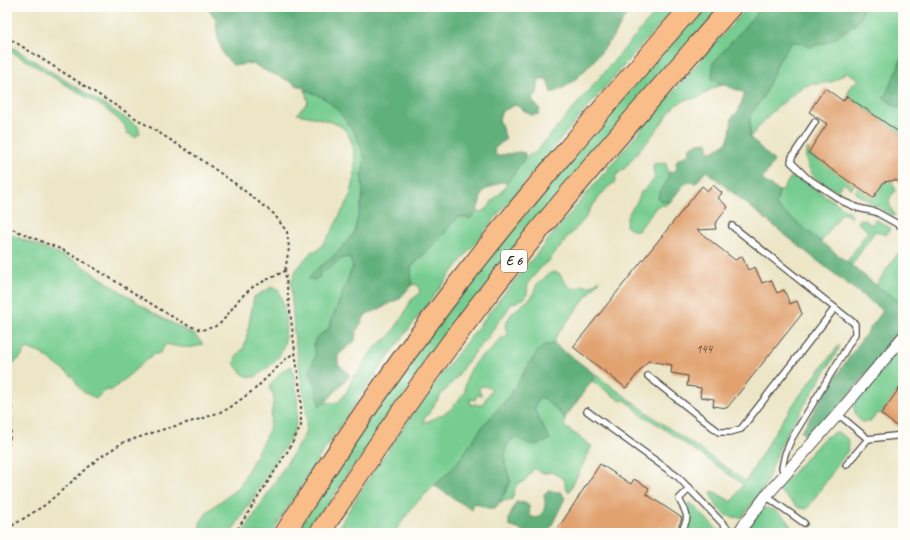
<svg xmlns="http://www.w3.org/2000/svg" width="910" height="540" viewBox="0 0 910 540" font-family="Caveat,sans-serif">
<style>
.green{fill:#77cd91;stroke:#517c5e;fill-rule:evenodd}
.forest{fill:#61b07b;stroke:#466e53}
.building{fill:#e1a26f}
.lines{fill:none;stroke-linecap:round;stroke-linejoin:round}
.service-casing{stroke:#484742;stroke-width:8}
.minor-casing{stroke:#484742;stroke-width:13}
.motorway-casing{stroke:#484742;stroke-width:22}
.path{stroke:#484742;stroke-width:2;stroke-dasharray:3 3;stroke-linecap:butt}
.service{stroke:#fff;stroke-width:5.5}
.minor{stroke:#fff;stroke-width:11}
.motorway{stroke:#f8bd89;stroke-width:20}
.labels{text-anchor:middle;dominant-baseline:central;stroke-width:3;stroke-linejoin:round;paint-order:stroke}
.number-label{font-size:12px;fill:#58493c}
.shield{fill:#fdfcf7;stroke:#6a6a68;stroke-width:1}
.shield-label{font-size:13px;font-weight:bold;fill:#2b2b2b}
</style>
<rect width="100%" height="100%" fill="#fdfcf7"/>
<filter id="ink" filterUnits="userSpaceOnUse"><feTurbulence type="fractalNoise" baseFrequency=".025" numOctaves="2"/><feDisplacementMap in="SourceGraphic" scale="8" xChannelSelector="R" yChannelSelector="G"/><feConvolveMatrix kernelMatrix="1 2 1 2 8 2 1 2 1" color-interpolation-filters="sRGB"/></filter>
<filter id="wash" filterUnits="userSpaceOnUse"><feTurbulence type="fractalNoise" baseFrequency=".012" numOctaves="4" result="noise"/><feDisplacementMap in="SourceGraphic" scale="16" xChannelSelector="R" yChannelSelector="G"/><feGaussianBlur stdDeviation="0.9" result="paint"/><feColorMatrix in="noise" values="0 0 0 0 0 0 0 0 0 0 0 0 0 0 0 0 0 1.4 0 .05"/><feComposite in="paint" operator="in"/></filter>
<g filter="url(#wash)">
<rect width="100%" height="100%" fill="#ece5c6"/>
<g class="green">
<path d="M660,7H675C529,173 385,342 272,533H243L305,434L307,417L294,334L291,283L296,270L312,251H317C328,239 334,227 341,213C344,207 348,202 350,196C356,178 359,143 343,128C335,121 308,116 297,114L308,102L305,90L317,94L327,100L341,114L356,135L365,158L362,176L363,196L354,233L336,254L317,269L320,272L340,258L349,257L353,266L328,330L316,338V355L310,370L316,388L320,406L325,403L338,402C346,394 350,387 353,376L357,375L361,369L362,365L371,352L381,342L388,338L402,318L411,300L418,295L420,291L417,284L412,285L411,268L443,235L457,217L471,218L477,211L482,212L489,207L492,201L504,189L507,183L523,160L525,157L535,153Z"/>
<path d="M703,7H720L348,473L310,533H296C329,479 364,425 401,374C495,246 599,126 703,7Z"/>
<path d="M748,7H762L713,63L712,80L723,84L713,88L700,97L686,100L675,105L648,141L640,149L624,169L616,175L615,182L607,188L590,209L584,220L566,239L561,247L557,250L549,261L543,265L528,283L527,294L525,298L510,305L507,311L495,326L488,338L474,353L468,362L466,363L457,377L440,396L428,415L425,417L423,423C432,419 445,415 452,408C456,403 459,398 465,393C464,381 470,368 478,359C482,355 487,354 491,350C498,343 496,340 507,336L505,324L512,313L532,297L537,284L543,280L547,275L553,272L559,273C565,281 570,295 582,285C590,289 594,284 600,280L556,336L554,343L556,345L552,344L537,352L508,398L484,425L454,467L413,506L394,533H335C409,409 501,295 594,185C645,125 695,65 748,7ZM482,386L488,387L492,389L481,406L476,404L471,405L470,399L475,400L477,395H482L479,391V389Z"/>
<path d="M862,7H903L898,10L901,26L903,27V54L897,71L884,98L903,111V135L847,96C850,88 852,83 860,80L847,72L832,82L803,86L771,113L750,137V116L766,92L778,62L792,42H799L809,47L825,43L855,24L861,17Z"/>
<path d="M7,44L138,126L140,133L135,137L127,133L124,124L104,108L7,49Z"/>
<path d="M808,148L810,150L808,153L854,184L852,189L843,183L837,191C830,187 821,183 815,177C809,171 802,155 808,148Z"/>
<path d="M666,163C669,180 670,177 659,193L662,201L670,202L665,205L657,206L638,231L630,229L626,226C626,209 637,208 641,192L644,191L655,178L653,169L654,164Z"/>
<path d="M889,175L896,191C886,198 889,207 895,215L893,216L855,193L858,187L873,197Z"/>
<path d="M790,178H799L851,213L852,216L851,218L843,212L821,242L776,206L779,191H782Z"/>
<path d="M860,219L864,220L872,225L875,220H877L890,228L886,235L875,231L851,266L847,262L868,231L858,223Z"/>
<path d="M7,233L75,261L155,314L196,336L203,344C191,350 178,347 166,344L160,353L152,355L112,390L104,391L96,399L81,390L73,377L42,354L27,348L21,357L14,363L7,357Z"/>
<path d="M903,246V304L876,285Z"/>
<path d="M272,287L278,289C286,307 290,339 279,356C274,364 263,371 255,377C245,378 239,372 234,363L236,357L244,347L246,340L254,297Z"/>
<path d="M839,345V348L836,354L789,430L779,449L765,486L742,517C725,520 715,508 711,492L713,491L732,502L743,484L657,424L640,414L635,408L625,400L621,401L592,381L596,375L663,424L746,481L776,430L797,399Z"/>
<path d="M903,346V383L881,414L877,413C875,416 873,419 871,421C859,427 852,412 855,402Z"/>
<path d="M292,366C296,391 303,413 291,437L231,533H200V523L208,511L239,487L269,430L274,396L269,387L282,371Z"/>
<path d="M544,398L565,418V422L564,426L592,446L569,492L565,486V481L560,477L552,472C545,474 540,473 534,468L525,481L519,483L515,487L514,494L512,499L500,502L511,482L505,464V452L508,443L515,437L550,439L538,418L534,409L538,399Z"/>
<path d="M836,432C845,435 851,440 848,450L807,509L799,508L778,490L824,438Z"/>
<path d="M689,503L692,504L720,533H683L691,518L687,505Z"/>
<path d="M767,508C777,510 795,521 790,533H744L760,511Z"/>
</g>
<g class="forest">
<path d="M207,7H631C625,15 621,25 615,34C602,52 574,88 551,93L547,79H539L537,94L532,98L534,103L540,109L539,114L531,115L516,105L502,111L499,119L506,139L494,149L496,156L519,152L525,153V157L507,183L501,182L483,191L477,211L471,218L457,217L443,235L411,267L412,285L399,299L375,311L366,314L356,332L355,341L338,355V364L350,375L325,403L320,406L316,388L310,370L316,355L313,344L316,338L328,330L353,266L349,257C333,259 336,269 320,272V277L314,280L308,279L317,269L336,254L354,233L363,196L362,176L365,158L356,135L341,114L327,100L283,78L266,71L255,65L246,63L241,65H233L224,56L218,40L216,19Z"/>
<path d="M762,7H863L861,17L855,24L833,40L825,43L809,47L799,42H792L778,62L766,92L750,116V137L774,161L762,180L779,191L776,206L876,285L903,304V328L902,331L843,402L811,437L807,436L801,432C826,390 853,350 883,311L815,259L706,171L696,183L686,182L670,202L662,201L658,198C660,187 668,185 669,172H673L677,168L676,163L678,159L689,154L690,148L698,143L708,142V150L713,152L727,142L730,134L732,117L738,112L745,93L712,80L713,63Z"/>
<path d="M903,54V111L884,98L897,71Z"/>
<path d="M552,344L556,345L596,375L565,418L544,398L538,399L534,409L538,418L550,439C533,449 532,445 515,437L508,443L505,452V464L510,482L500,502L495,508H487L475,503L471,506L472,510L435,486L454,467L484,425L508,398L537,352L545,345Z"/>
<path d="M549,491L561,492L565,498L548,533H529L509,526V518L516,502L525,503L529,506L530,516L536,518C546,512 546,505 544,494Z"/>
</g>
<g id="blocks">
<g class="building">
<path d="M825,88L843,101L847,96L903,135V176L899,182L896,180L884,182L873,198L808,153L827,124L809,112Z"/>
<path d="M713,185L722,193L718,198L728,207L715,224L716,229L697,230L735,260L742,256L748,270L755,267L762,283L771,280L777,293L784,290L790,304L797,301L802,314L727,408L713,406L714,399L700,397L701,388L687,386L688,376L671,373L672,365L648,361L626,388L573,347L702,186L708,191Z"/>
<path d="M903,383V423L899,428L881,414Z"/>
<path d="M600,464L631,484L634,479L649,488L646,494L682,518L676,533H555Z"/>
</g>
</g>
</g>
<g filter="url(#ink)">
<use href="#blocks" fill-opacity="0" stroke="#484742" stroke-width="1"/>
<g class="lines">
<g class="service-casing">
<g id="service">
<path d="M815,122L792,157L791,162L806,177L844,202L858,208L876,212L903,227"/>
<path d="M732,226L855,324V334L792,438L785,454L782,468L785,474"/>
<path d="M648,376L719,432H730L741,429L835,308"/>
<path d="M587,411L678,477L732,533"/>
<path d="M838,414L868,439"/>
<path d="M846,465L868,439L903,435"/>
<path d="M766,496L804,523"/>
<path d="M680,533C691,516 687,515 679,499L690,488"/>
</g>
</g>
<g class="minor-casing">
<path id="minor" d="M738,533L766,496L838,414L903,337"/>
</g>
<g class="motorway-casing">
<g id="motorway">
<path d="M285,533C335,453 388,376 444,302C522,200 607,103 691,7"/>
<path d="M320,533C373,451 428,371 488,294C565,195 649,101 731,7"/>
</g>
</g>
<g class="path">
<path d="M7,37L199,158L237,185L274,214L287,232L289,248L285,271"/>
<path d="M7,227L65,251L91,266L166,313L187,325L201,330L214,327L222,322L240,298L254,286L285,271L301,399V426L289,449L235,533"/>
<path d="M7,383C14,405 13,427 7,450"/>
<path d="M7,529L45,505L99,458L122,443L161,430L204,418L228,409L255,389L288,357L295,353"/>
</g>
<use href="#service" class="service"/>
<use href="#minor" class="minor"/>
<use href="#motorway" class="motorway"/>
</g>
</g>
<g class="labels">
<g class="number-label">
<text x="704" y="349">144</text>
</g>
<rect class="shield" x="501" y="250" width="26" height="22" rx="3"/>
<g class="shield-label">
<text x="514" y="261">E 6</text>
</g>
</g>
<rect width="910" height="540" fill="none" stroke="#fdfcf7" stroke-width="24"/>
</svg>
